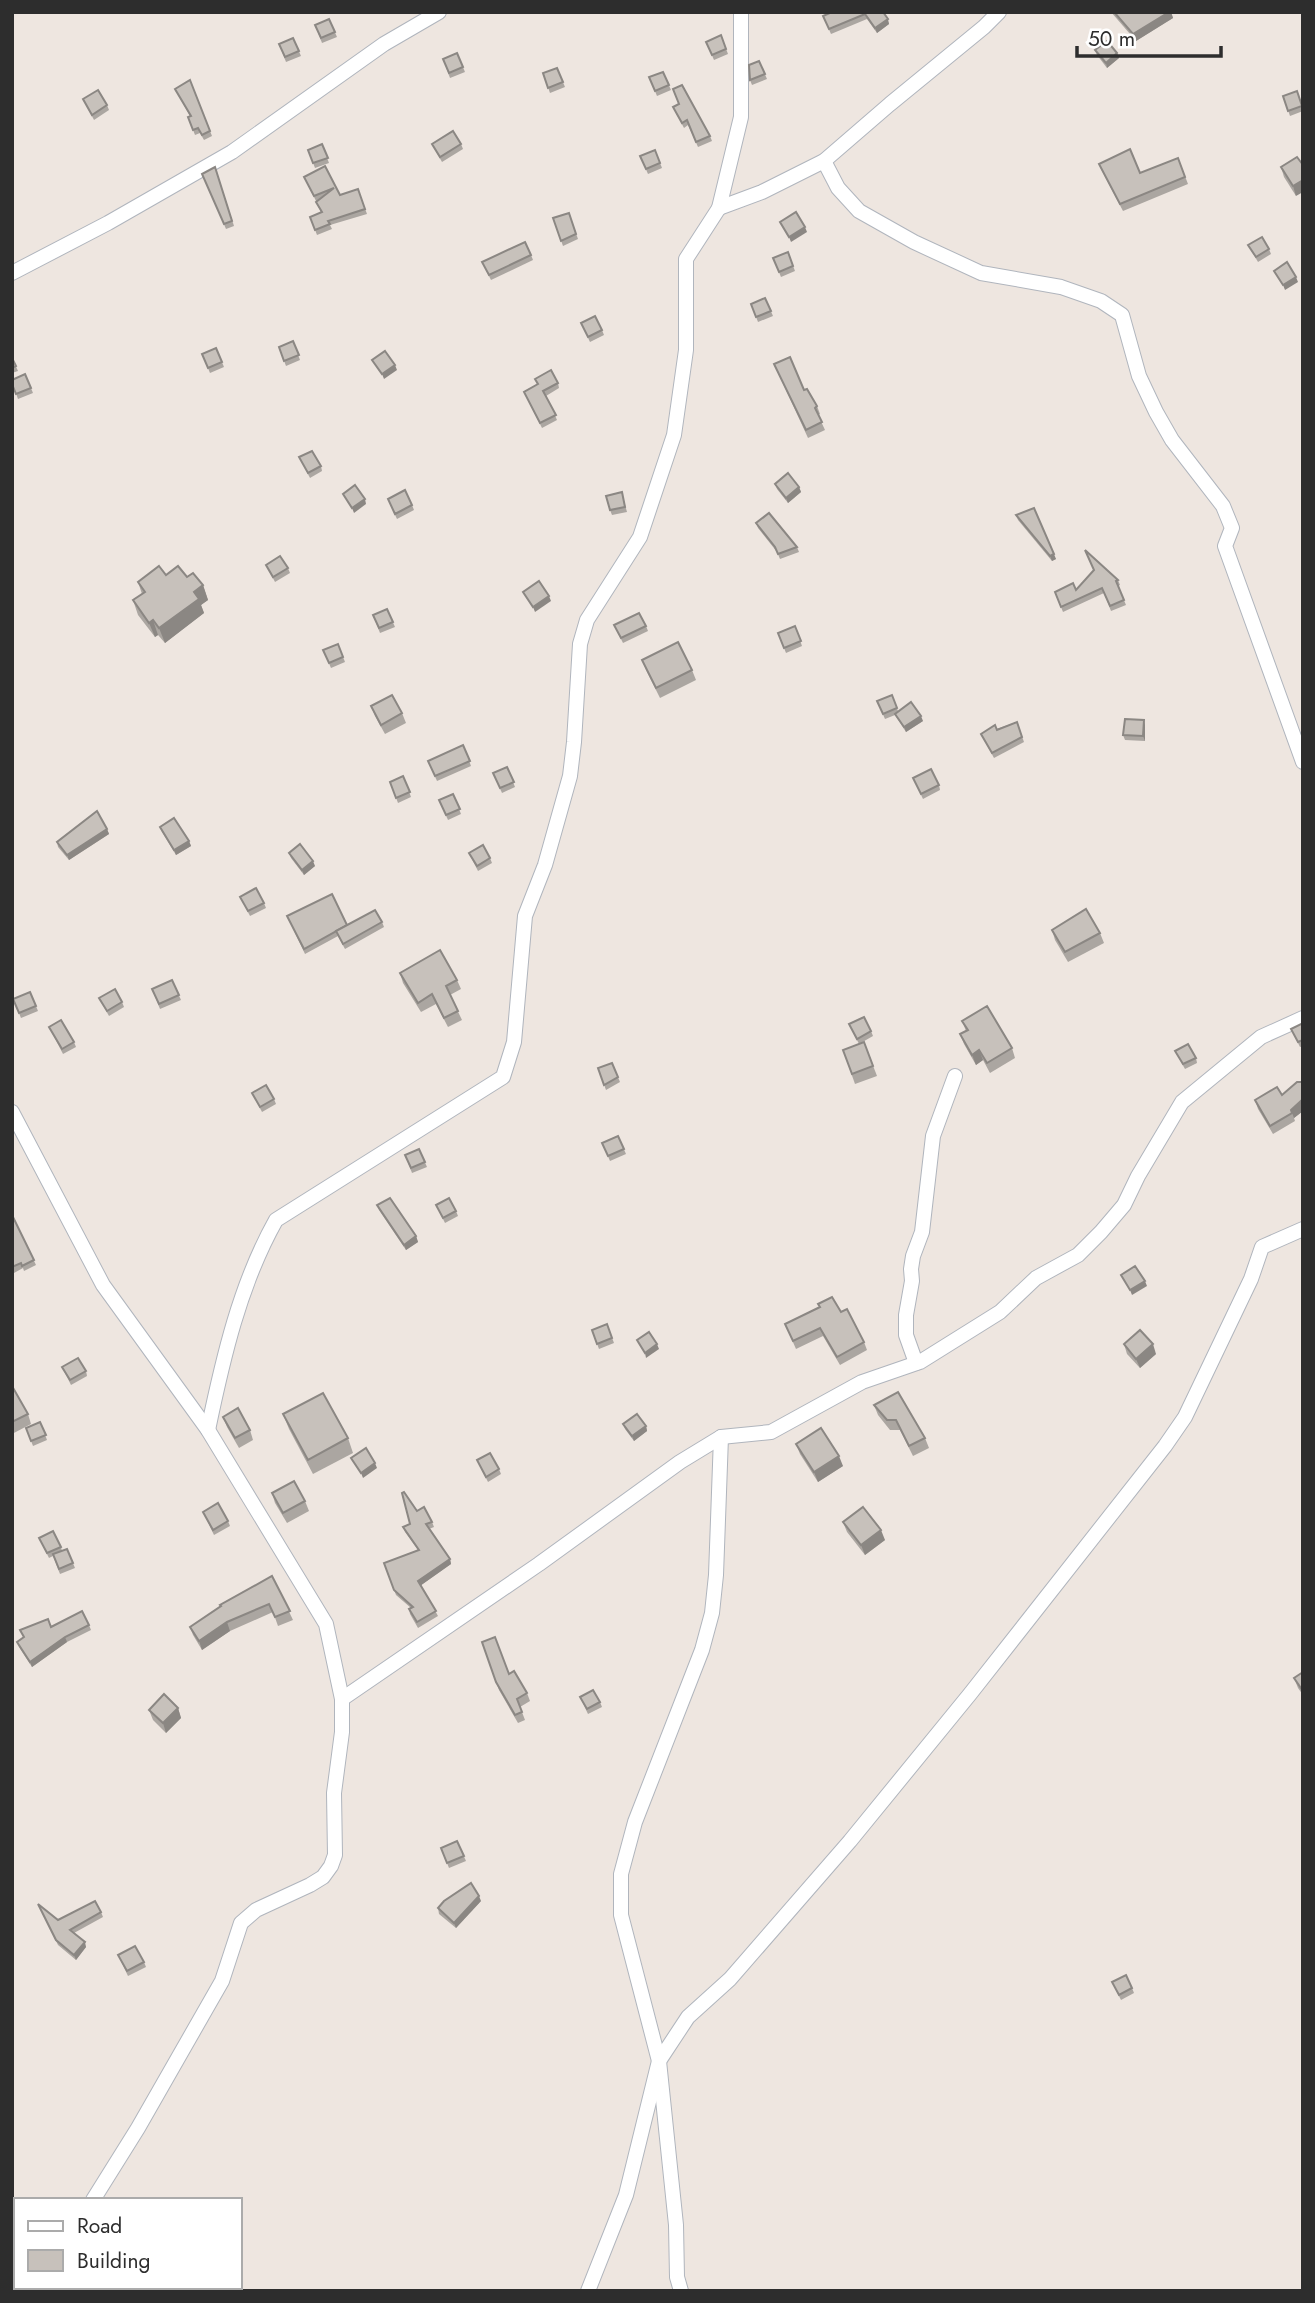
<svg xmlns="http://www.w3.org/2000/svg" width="1315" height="2303" viewBox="0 0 1315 2303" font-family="Jost,sans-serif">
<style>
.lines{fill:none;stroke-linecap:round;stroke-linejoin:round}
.minor-casing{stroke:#b0b5bd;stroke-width:16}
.minor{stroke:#fff;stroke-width:14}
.wall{fill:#aba6a1}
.shaded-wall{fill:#8b8783}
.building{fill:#c7c1bb;stroke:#8b8783;stroke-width:2}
</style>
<rect width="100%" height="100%" fill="#eee6e0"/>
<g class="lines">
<g class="minor-casing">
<g id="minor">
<path d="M824,161L838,188L859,211L914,242L981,273L1061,287L1101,301L1122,315L1139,376L1156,412L1172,440L1223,506L1232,528L1225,546L1303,762"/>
<path d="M719,208L762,192L824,161L890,104L984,27L999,12"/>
<path d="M12,273L108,223L232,152L384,44L439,12"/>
<path d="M12,1112L103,1285L208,1430L326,1624L342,1699V1732L334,1793L335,1855L331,1866L323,1877L310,1885L256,1910L241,1923L222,1981L138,2128L93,2200"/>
<path d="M916,1363L906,1335V1315L912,1281L911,1269L913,1256L922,1232L933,1136L955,1076"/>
<path d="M208,1430C223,1358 240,1284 276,1220L503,1077L514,1042L525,916L545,865L570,776L574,742L580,644L587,620L640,537L674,435L686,350V259L719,208L741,117V12"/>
<path d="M342,1699L539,1564L680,1462L721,1437L771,1432L862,1382L920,1362L1000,1312L1036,1278L1078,1255L1101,1232L1124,1205L1138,1176L1182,1102L1261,1037L1303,1018"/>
<path d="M36,2291L38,2287"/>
<path d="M588,2291L626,2195L659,2061L688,2017L730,1979L850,1841L970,1694L1165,1446L1185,1417L1251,1279L1262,1247L1303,1229"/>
<path d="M681,2291L677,2277L676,2225L659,2061L621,1915V1874L635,1822L702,1650L712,1613L716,1575L721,1437"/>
</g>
</g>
<use href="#minor" class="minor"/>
</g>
<g class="wall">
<path d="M883,12L889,24L877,33L867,19L831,34L823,16Z"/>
<path d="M1111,12H1171L1173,18L1136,41Z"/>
<path d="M329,19L337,37L322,43L315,25Z"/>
<path d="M721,35L728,54L714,60L706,42Z"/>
<path d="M293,38L301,56L286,62L279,44Z"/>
<path d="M1095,50L1117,53L1119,58L1107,68L1097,55Z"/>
<path d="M457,53L465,72L450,78L443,59Z"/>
<path d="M759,61L767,79L752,85L750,80Z"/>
<path d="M557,68L565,87L550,93L543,73Z"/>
<path d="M663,72L671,90L657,96L649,77Z"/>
<path d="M190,80L212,136L204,140L200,133L195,135L188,117L190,116L175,89Z"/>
<path d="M1297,91L1303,107V111L1290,116L1283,96Z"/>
<path d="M83,99L107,105L109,110L94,120Z"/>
<path d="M673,107L710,136L712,141L698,147L688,125L684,128Z"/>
<path d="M322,144L329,163L315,168L308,150Z"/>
<path d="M432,144H461L463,149L442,162Z"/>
<path d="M655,150L662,168L648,174L640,156Z"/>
<path d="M1297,157L1296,196L1284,177L1281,167Z"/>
<path d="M1178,158L1188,184L1123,211L1102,171L1099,164L1140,173Z"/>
<path d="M325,166L340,195L358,189L367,214L330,225L332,229L317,235L310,217L321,212L316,202L318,201H316L304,177Z"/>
<path d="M215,167L234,226L226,229L202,174Z"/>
<path d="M569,213L578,239L563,246L553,218Z"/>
<path d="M1248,245L1269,249L1271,254L1258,262Z"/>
<path d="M788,252L795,271L781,277L773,258Z"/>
<path d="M531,255L533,260L491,280L482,262Z"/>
<path d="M765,298L773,316L758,322L751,304Z"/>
<path d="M581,323L602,330L604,335L590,342Z"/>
<path d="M293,341L300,360L286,366L279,347Z"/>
<path d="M216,348L224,367L210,373L202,354Z"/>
<path d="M12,358L18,371L12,373Z"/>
<path d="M774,364L804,390L817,406L820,414L818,415L825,430L808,438Z"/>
<path d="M25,374L33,393L18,399L13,385Z"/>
<path d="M535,379L558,383L559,388L546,396L557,420L542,428L524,392L537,384Z"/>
<path d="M299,457L321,466L322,471L310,478Z"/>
<path d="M775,484L799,487L801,492L788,503L777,489Z"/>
<path d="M623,497L627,512L612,515L610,510Z"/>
<path d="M390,504L412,505L414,510L397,519Z"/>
<path d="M1016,515L1056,559L1052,561L1018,520Z"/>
<path d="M756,523L797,547L799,552L780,559L777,552L758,528Z"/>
<path d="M266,565L288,568L290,573L275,582Z"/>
<path d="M166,575L187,577L203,585L208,600L201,605L204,613L165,643L158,635L155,637L138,615L133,600L142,594L138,582Z"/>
<path d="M1118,580L1120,585L1118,586L1126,605L1111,611L1104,593L1063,612L1055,592L1076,590Z"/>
<path d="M387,609L395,627L380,633L373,615Z"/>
<path d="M614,625L646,626L648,631L623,643Z"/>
<path d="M795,626L802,646L786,653L778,633Z"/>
<path d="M338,644L345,662L331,668L323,650Z"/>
<path d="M642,660L692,670L696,680L660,698L646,670Z"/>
<path d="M892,695L898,711L923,721L906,732L895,715L885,719L877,701Z"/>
<path d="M371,706L402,713L406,723L385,734L375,716Z"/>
<path d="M1017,722L1024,742L994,758L981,734Z"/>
<path d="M1145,725V741L1125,740L1123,735Z"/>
<path d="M463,745L471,766L437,781L428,761Z"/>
<path d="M507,767L515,787L502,793L493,773Z"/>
<path d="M403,776L411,797L398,803L390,782Z"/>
<path d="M913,778L939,785L940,790L923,799Z"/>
<path d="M453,794L461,814L448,820L439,800Z"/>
<path d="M160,827L189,841L191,846L176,855L162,832Z"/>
<path d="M107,829L109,834L69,860L58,847L57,842Z"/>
<path d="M289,853L315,866L304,875L291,858Z"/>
<path d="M469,853L490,858L492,863L478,871Z"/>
<path d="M240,897L264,903L266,908L250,916Z"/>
<path d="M287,916L347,925L382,922L384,927L345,949L338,936L305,954Z"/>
<path d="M1052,930L1100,933L1104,943L1068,962L1055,940Z"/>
<path d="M400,973L457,980L461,989L450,995L462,1020L448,1027L436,1004L421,1012L403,983Z"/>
<path d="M172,980L181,1000L160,1009L152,989Z"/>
<path d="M30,992L38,1011L21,1018L13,999Z"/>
<path d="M99,998L122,1002L124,1007L109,1016Z"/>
<path d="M962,1021L1012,1048L1015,1058L990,1073L983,1060L976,1065L964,1044L960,1034L966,1031Z"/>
<path d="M1303,1023V1046L1300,1047L1291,1029Z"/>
<path d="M849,1024L871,1031L873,1036L859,1044Z"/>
<path d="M49,1027L74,1042L76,1047L63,1054Z"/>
<path d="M864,1042L877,1076L855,1084L843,1050Z"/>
<path d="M1175,1051L1196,1058L1197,1063L1185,1069Z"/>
<path d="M612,1063L620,1082L606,1090L598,1068Z"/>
<path d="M1303,1082V1111L1294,1118L1295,1121L1273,1134L1258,1109L1255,1100L1282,1095Z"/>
<path d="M252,1093L274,1099L276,1104L262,1112Z"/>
<path d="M618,1136L626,1154L610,1161L602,1143Z"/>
<path d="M419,1149L427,1167L412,1173L405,1155Z"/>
<path d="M377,1205L416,1236L418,1242L406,1250L379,1210Z"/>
<path d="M436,1205L456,1211L458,1216L445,1223Z"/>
<path d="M12,1215L36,1265L24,1271L23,1268L14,1273L12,1270Z"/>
<path d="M841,1312L864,1342L867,1350L840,1365L823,1336L796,1349L785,1324Z"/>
<path d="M607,1324L614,1343L599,1349L592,1330Z"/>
<path d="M1124,1344L1156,1354L1140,1368L1127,1354Z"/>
<path d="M62,1367L86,1371L87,1376L71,1385Z"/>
<path d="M12,1386L28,1414L31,1424L12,1434Z"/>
<path d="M874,1405L925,1438L929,1448L913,1456L900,1430H890L878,1415Z"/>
<path d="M283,1414L348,1438L353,1453L313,1474L289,1429Z"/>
<path d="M223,1417L250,1430L253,1440L239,1448L227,1427Z"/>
<path d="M40,1422L47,1440L33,1446L26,1428Z"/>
<path d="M623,1424L646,1426L647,1431L634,1441L625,1429Z"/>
<path d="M796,1444L843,1466L818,1482L800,1454Z"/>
<path d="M477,1460L499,1469L501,1474L488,1482Z"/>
<path d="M272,1493L305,1501L309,1511L287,1523L275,1503Z"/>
<path d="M417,1511L432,1522L434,1527L429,1529L450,1559L451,1564L421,1585L438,1616L418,1628L410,1614L409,1609L411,1608L396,1595L384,1563L418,1550L405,1532L403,1527L410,1524Z"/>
<path d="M203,1512L228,1521L230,1526L214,1535Z"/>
<path d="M843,1522L885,1540L865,1555L847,1532Z"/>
<path d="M39,1538L61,1547L62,1551L67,1549L75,1568L60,1574L53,1556L49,1558Z"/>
<path d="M272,1576L293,1620L278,1626L273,1612L230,1631L202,1650L193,1635L190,1627Z"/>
<path d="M89,1625L91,1630L67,1642L32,1667L19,1647L17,1642L23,1637L20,1630Z"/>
<path d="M482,1642L509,1674L527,1693L530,1701L520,1707L525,1720L518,1723L499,1690Z"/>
<path d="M1303,1672V1695L1298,1688L1294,1678Z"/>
<path d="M580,1697L600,1702L602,1707L588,1714Z"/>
<path d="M178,1708L181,1718L166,1733L153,1720L149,1710Z"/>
<path d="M457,1841L466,1861L449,1868L441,1848Z"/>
<path d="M481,1901L456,1928L439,1914L438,1908Z"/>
<path d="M38,1904L58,1920L101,1912L103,1917L74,1933L86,1947L76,1960L58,1945Z"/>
<path d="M118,1955L144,1962L146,1967L128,1976Z"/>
<path d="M1112,1982L1132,1988L1134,1993L1121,2000Z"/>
</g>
<g class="shaded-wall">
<path d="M1169,12H1171L1173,18L1136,41L1133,34Z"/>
<path d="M888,19L889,24L877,33L875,28Z"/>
<path d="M1117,53L1119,58L1107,68L1106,63Z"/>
<path d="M1303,180V192L1296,196L1293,186Z"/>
<path d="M805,227L807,232L791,242L789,237Z"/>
<path d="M1296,277L1298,282L1285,290L1283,285Z"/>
<path d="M395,365L397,370L384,379L382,374Z"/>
<path d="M799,487L801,492L788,503L786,498Z"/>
<path d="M365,499L366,504L354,513L352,508Z"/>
<path d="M1054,554L1056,559L1052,561L1050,556Z"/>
<path d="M203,585L208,600L201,605L204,613L165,643L159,628L194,592Z"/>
<path d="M549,596L551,601L535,612L533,607Z"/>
<path d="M153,620L158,635L155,637L149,623Z"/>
<path d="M921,716L923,721L906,732L904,727Z"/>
<path d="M1144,720L1145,725V741L1143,736Z"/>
<path d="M107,829L109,834L69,860L67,855Z"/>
<path d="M189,841L191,846L176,855L174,850Z"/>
<path d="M313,861L315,866L304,875L302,870Z"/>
<path d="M979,1050L983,1060L976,1065L972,1055Z"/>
<path d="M1303,1099V1111L1294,1118L1291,1110Z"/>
<path d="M416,1236L418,1242L406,1250L404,1245Z"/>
<path d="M1145,1281L1147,1286L1132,1295L1130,1290Z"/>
<path d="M657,1344L659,1349L646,1358L645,1353Z"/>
<path d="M1153,1344L1156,1354L1140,1368L1136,1359Z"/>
<path d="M646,1426L647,1431L634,1441L632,1436Z"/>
<path d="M839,1456L843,1466L818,1482L814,1472Z"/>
<path d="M375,1463L377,1468L363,1478L361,1473Z"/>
<path d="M881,1530L885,1540L865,1555L861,1545Z"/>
<path d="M450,1559L451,1564L420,1586L418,1581Z"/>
<path d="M227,1622L230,1631L202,1650L199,1641Z"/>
<path d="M65,1637L67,1642L32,1667L30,1662Z"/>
<path d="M178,1708L181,1718L166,1733L163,1723Z"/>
<path d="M479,1896L481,1901L456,1928L454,1923Z"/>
<path d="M85,1942L86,1947L76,1960L74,1955Z"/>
</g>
<g class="building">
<path d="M832,12H883L888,19L875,28L865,14L829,29L823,16Z"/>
<path d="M1114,12H1169L1133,34Z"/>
<path d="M329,19L335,32L321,38L315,25Z"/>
<path d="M721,35L726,49L712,55L706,42Z"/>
<path d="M293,38L299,51L285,57L279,44Z"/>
<path d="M1107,41L1117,53L1106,63L1095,50Z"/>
<path d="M457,53L463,67L449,73L443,59Z"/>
<path d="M759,61L765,74L750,80L749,65Z"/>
<path d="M557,68L563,82L548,88L543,73Z"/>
<path d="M663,72L669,85L655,91L649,77Z"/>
<path d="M190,80L210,131L202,135L198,128L193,130L188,117L191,116L175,89Z"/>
<path d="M682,85L710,136L696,142L687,120L682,123L673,107L679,104L673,89Z"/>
<path d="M98,90L107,105L92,115L83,99Z"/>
<path d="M1297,91L1302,106L1288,111L1283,96Z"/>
<path d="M453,131L461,144L440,157L432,144Z"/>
<path d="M322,144L328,158L313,163L308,150Z"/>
<path d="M1130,149L1140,173L1178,158L1185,177L1120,204L1099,164Z"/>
<path d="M655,150L660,163L646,169L640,156Z"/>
<path d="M1297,157L1303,165V180L1293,186L1281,167Z"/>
<path d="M325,166L340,195L358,189L365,209L328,221L330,224L315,230L310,217L322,212L316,202L334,188L314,196L304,177Z"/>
<path d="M215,167L232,221L224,224L202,174Z"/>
<path d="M796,212L805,227L789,237L780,222Z"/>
<path d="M569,213L576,234L561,241L553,218Z"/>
<path d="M1262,237L1269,249L1256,257L1248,245Z"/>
<path d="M525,242L531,255L489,275L482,262Z"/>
<path d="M788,252L793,266L779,272L773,258Z"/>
<path d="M1287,262L1296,277L1283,285L1274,271Z"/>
<path d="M765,298L771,311L756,317L751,304Z"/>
<path d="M595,316L602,330L588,337L581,323Z"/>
<path d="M293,341L299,355L284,361L279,347Z"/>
<path d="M216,348L222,362L208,368L202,354Z"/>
<path d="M385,351L395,365L382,374L372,360Z"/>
<path d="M790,357L804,390L807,389L817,406L815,408L822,422L806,430L774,364Z"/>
<path d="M12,358L16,366L12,368Z"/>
<path d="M551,370L558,383L543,391L556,415L540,423L524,392L538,384L535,379Z"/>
<path d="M25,374L31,388L16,394L12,384V380Z"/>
<path d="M312,451L321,466L308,473L299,457Z"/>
<path d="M788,473L799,487L786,498L775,484Z"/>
<path d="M355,485L365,499L352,508L343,494Z"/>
<path d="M405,490L412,505L395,514L388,499Z"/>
<path d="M622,492L625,507L610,510L606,496Z"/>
<path d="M1034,508L1054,554L1050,556L1016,515Z"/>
<path d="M769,513L797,547L778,554L775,547L756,523Z"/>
<path d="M1085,550L1118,580L1116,581L1124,600L1110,606L1102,588L1061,607L1055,592L1073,583L1076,590L1094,570Z"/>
<path d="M280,556L288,568L273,577L266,565Z"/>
<path d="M159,566L166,575L178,566L187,577L193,573L203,585L194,592L199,599L159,628L153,620L149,623L133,600L145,592L138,582Z"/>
<path d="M539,581L549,596L533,607L523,592Z"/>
<path d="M387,609L393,622L379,628L373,615Z"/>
<path d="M639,613L646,626L621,638L614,625Z"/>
<path d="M795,626L801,641L784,648L778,633Z"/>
<path d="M678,642L692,670L656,688L642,660Z"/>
<path d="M338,644L343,657L329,663L323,650Z"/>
<path d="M392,695L402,713L381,725L371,706Z"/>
<path d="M892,695L897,708L883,714L877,701Z"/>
<path d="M911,702L921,716L904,727L895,714Z"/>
<path d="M1125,719L1144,720L1143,736L1123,735Z"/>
<path d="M1017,722L1022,737L992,753L981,734L995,725L997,730Z"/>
<path d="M463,745L470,761L435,776L428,761Z"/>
<path d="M507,767L514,782L500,788L493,773Z"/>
<path d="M931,769L939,785L921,794L913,778Z"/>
<path d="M403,776L410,792L396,798L390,782Z"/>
<path d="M453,794L460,809L446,815L439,800Z"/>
<path d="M97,811L107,829L67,855L57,842Z"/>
<path d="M174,818L189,841L174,850L160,827Z"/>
<path d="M300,844L313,861L302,870L289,853Z"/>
<path d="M483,845L490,858L477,866L469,853Z"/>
<path d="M256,888L264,903L248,911L240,897Z"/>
<path d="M332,894L347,925L304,949L287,916Z"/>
<path d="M1086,909L1100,933L1065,952L1052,930Z"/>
<path d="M375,910L382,922L343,944L336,931Z"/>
<path d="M440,950L457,980L446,986L458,1011L444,1018L432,994L418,1003L400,973Z"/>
<path d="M172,980L179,995L159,1004L152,989Z"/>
<path d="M115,989L122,1002L107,1011L99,998Z"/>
<path d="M30,992L36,1006L19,1013L13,999Z"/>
<path d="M987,1006L1012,1048L987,1063L979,1050L972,1055L960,1034L968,1030L962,1021Z"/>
<path d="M864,1017L871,1031L857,1039L849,1024Z"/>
<path d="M61,1020L74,1042L62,1049L49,1027Z"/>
<path d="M1303,1023V1040L1298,1042L1291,1029Z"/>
<path d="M864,1042L873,1066L852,1074L843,1050Z"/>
<path d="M1188,1044L1196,1058L1183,1064L1175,1051Z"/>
<path d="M612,1063L618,1077L604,1085L598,1068Z"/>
<path d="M1297,1082H1303V1099L1291,1110L1292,1113L1270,1126L1255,1100L1277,1087L1282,1095Z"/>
<path d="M266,1085L274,1099L260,1107L252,1093Z"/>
<path d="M618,1136L624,1149L608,1156L602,1143Z"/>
<path d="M419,1149L425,1162L411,1168L405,1155Z"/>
<path d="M390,1198L416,1236L404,1245L377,1205Z"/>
<path d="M449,1198L456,1211L443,1218L436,1205Z"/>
<path d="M12,1215L34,1260L22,1266L21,1263L12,1267Z"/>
<path d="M1135,1266L1145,1281L1130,1290L1121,1275Z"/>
<path d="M832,1297L841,1312L847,1309L864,1342L837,1357L820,1328L793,1341L785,1324L820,1307L818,1304Z"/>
<path d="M607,1324L612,1338L597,1344L592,1330Z"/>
<path d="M1140,1330L1153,1344L1136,1359L1124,1344Z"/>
<path d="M649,1332L657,1344L645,1353L637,1340Z"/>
<path d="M78,1358L86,1371L70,1380L62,1367Z"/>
<path d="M12,1386L28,1414L12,1422Z"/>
<path d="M898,1392L925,1438L909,1446L896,1420H887L874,1405Z"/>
<path d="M323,1393L348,1438L308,1460L283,1414Z"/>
<path d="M238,1408L250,1430L235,1438L223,1417Z"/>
<path d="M637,1414L646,1426L632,1436L623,1424Z"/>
<path d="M40,1422L46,1435L31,1441L26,1428Z"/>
<path d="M821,1428L839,1456L814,1472L796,1444Z"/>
<path d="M366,1448L375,1463L361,1473L351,1458Z"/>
<path d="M490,1453L499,1469L486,1477L477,1460Z"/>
<path d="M294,1481L305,1501L283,1513L272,1493Z"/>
<path d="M404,1492L417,1511L424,1507L432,1522L426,1524L450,1559L418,1581L436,1611L417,1622L409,1609L413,1607L394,1590L384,1563L419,1550L403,1527L410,1524L402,1493Z"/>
<path d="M218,1503L228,1521L213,1530L203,1512Z"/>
<path d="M863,1507L881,1530L861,1545L843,1522Z"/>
<path d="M53,1531L61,1547L47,1553L39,1538Z"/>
<path d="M67,1549L73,1563L59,1569L53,1554Z"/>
<path d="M272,1576L290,1611L275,1617L269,1604L227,1622L199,1641L190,1627L221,1606L220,1605Z"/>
<path d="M82,1611L89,1625L65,1637L30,1662L17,1642L24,1637L20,1630L48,1619L51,1627Z"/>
<path d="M495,1637L509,1674L514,1671L527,1693L517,1699L522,1712L515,1715L496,1682L482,1642Z"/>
<path d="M1303,1672V1691L1294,1678Z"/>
<path d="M593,1690L600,1702L587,1709L580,1697Z"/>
<path d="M164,1694L178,1708L163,1723L149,1710Z"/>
<path d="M457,1841L464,1856L447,1863L441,1848Z"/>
<path d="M471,1883L479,1896L454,1923L438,1908L444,1901Z"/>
<path d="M95,1901L101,1912L70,1930L85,1942L74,1955L56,1940L38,1904L58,1920Z"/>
<path d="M135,1946L144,1962L127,1971L118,1955Z"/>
<path d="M1126,1975L1132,1988L1119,1995L1112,1982Z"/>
</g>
<rect width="1315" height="2303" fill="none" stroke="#2d2d2d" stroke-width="28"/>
<rect x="14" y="2198" width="228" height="91" fill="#ffffff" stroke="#ababab" stroke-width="2"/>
<rect x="28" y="2221" width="35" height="10" fill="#ffffff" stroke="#ababab" stroke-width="2"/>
<text x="77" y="2233" font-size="21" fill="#2d2d2d">Road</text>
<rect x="28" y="2250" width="35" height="21" fill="#c7c1bb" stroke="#ababab" stroke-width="2"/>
<text x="77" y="2268" font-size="21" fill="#2d2d2d">Building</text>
<path d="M1077 46v10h144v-10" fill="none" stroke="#2d2d2d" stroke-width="3.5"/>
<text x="1088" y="46" font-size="21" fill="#2d2d2d" stroke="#ffffff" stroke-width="5" paint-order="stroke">50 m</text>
</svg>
